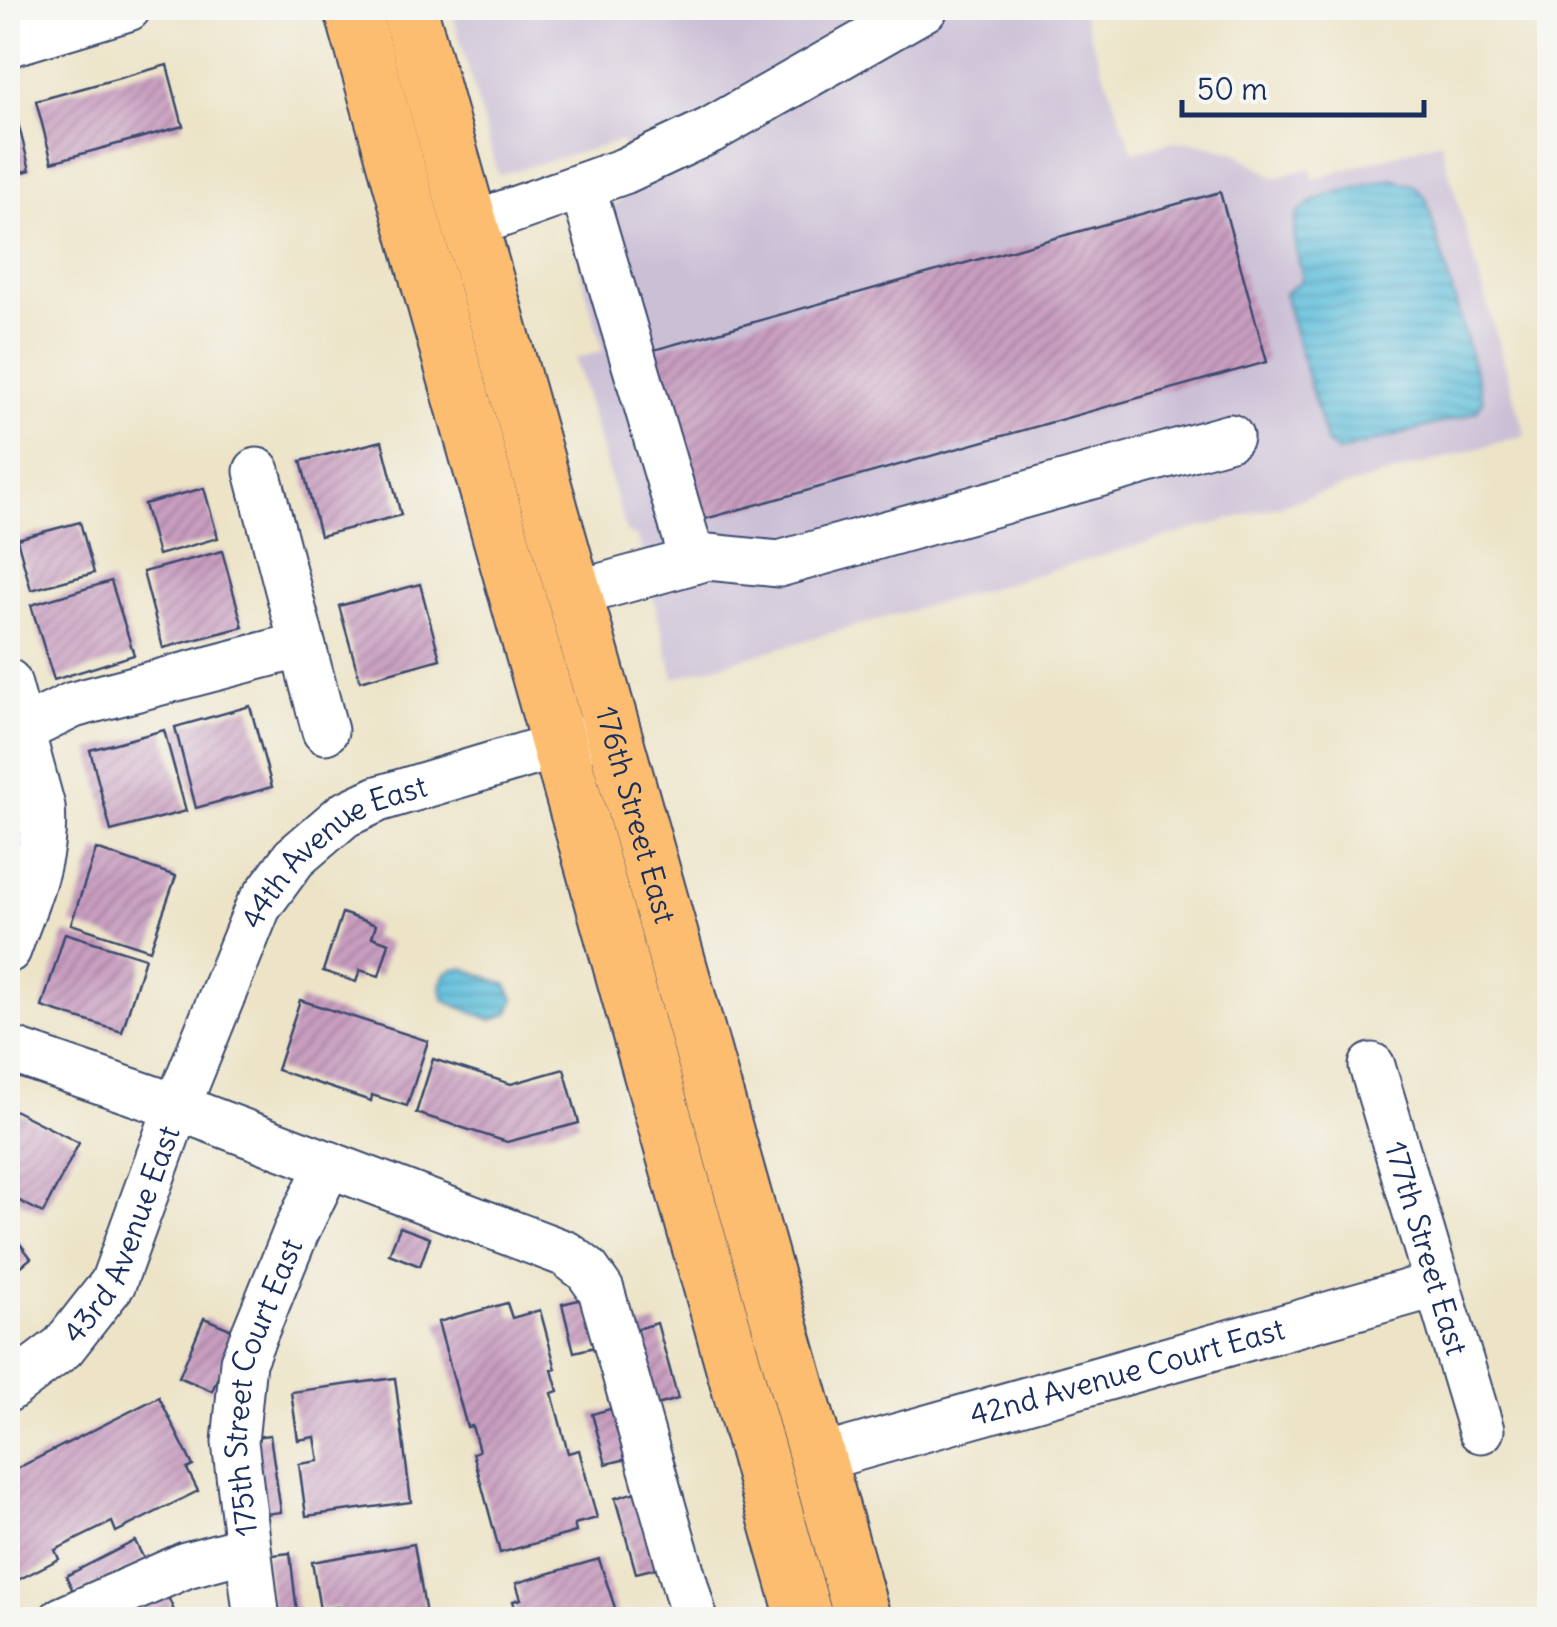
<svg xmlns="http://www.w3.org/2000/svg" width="1557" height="1627" viewBox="0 0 1557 1627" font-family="Delius,sans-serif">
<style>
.industrial{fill:#cbbfd5}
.water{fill:url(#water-rules);stroke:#3c769c;stroke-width:2.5}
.building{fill:url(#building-hatch)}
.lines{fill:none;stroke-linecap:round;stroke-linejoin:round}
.minor-casing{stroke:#3a4a6e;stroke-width:49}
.major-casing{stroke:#3a4a6e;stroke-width:59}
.minor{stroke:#fff;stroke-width:45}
.major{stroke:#fcbd6f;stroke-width:55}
.labels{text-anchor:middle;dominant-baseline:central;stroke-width:10;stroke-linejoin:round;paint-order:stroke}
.street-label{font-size:30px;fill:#1b2f5e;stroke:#f6f6f2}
</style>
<defs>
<pattern id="water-rules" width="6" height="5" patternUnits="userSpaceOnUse" patternTransform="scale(2.5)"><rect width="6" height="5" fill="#5dbedb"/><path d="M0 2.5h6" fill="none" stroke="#4c9bb5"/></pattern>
<pattern id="building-hatch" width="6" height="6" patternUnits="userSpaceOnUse" patternTransform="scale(2.5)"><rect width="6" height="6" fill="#c99ec0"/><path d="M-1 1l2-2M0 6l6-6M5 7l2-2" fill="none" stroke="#a2819f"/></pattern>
</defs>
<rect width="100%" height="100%" fill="#f6f6f2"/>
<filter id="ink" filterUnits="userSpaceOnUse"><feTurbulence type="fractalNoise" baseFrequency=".01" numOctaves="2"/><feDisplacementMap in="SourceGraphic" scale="20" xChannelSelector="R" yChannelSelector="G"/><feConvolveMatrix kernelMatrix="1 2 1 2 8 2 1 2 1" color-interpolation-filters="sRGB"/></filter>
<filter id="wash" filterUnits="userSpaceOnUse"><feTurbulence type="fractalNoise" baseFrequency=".0048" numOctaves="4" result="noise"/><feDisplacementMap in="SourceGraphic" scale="40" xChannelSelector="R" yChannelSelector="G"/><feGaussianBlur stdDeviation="2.25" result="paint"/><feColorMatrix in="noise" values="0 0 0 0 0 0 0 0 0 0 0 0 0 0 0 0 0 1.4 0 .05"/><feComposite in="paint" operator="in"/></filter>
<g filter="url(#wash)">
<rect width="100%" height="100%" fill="#ede4c8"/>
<path class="industrial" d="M451,8H1080L1133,152L1172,142H1192L1237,153L1275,178L1309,168L1315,179L1440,141L1525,435L674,678L638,538L626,532L575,359L603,351L575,250L633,186L621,141L498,175Z"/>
<g class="water">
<path d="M1391,179L1414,185L1426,198L1483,400L1477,411L1461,417L1338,452L1327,444L1284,294L1303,279C1299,260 1290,234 1297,216C1305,195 1370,185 1391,179Z"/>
<path d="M463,968L507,985L514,999L509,1013L492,1020L449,1003L443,998C438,980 444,968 463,968Z"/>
</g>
<g id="blocks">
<g class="building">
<path d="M167,65L183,126L52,162L36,101Z"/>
<path d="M14,107L30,170L8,176V109Z"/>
<path d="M1220,192L1267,362L698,521L650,351Z"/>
<path d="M382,441L401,515L320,536L301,461Z"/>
<path d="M204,488L218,538L158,555L144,504Z"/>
<path d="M80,522L94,573L31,590L17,539Z"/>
<path d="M222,551L243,627L163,648L143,572Z"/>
<path d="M111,581L134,655L54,680L31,605Z"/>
<path d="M420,584L440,659L360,681L339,606Z"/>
<path d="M250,706L272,787L196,808L175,727Z"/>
<path d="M164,730L186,811L111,831L90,750Z"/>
<path d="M96,849L176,876L150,950L71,924Z"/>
<path d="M342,913L376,925L372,937L389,943L379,976L360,970L356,982L323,971Z"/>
<path d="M65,933L145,958L122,1032L42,1007Z"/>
<path d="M300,1000L428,1041L407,1106L372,1095L371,1101L277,1070Z"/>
<path d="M433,1059L511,1084L564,1069L579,1123L507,1142L416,1113Z"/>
<path d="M8,1107L79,1143L43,1213L8,1195Z"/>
<path d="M400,1227L430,1238L420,1266L389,1254Z"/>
<path d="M8,1228L31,1258L8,1277Z"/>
<path d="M587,1298L599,1346L574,1352L562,1304Z"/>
<path d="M507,1303L512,1318L540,1310L556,1369L552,1370L558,1391L552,1393L568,1453L579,1450L597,1518L574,1524L576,1532L500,1553L473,1453L479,1451L472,1426L467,1427L438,1322Z"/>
<path d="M204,1318L237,1332L212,1391L179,1377Z"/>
<path d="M657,1323L678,1399L653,1406L633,1330Z"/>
<path d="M395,1378L411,1502L306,1516L299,1464L319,1461L315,1437L298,1440L291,1392Z"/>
<path d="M159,1397L193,1466L187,1469L198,1491L116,1532L112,1522L55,1550L59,1559L8,1585V1473Z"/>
<path d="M617,1407L631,1458L606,1464L592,1414Z"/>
<path d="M270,1435L281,1512L258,1515L247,1438Z"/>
<path d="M639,1491L660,1567L636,1573L615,1498Z"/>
<path d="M135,1541L145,1561L75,1595L66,1576Z"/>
<path d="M414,1544L427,1620H339L337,1607L320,1610L312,1562Z"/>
<path d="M290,1553L298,1620H272L265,1556Z"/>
<path d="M599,1559L619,1620H518L513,1601L521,1599L516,1583Z"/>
<path d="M167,1594L177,1618L110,1620Z"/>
</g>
</g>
</g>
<g filter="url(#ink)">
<use href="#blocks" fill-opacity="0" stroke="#3a4a6e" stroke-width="2.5"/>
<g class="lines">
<g class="minor-casing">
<g id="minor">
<path d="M8,44L128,8"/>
<path d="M582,186L693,561"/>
<path d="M471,225L624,171L711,130L925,8"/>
<path d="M257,471L325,731"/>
<path d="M574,594L708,557L779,564L1230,437"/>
<path d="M8,682L42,807C47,858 25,902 8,950"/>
<path d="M8,737L73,705L302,645"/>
<path d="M8,1049L177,1107L566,1254L587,1270L601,1290L695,1620"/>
<path id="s1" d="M1372,1066L1481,1430"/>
<path id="s2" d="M8,1389L63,1347L113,1283L177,1107L258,907L294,858L344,815L378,799L593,735"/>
<path id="s3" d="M817,1459L1438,1284"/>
<path d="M62,1620L186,1565L246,1549"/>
<path id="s4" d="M257,1620L235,1442L243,1362L296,1232L329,1164"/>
</g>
</g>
<g class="major-casing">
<g id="major">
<path d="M352,8L805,1620"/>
<path id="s5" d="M409,8L863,1620"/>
</g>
</g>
<use href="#minor" class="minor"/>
<use href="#major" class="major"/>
</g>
</g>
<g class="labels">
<g class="street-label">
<text stroke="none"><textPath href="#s5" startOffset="838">176th Street East</textPath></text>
<text stroke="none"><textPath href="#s2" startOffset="650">44th Avenue East</textPath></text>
<text stroke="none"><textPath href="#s2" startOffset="198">43rd Avenue East</textPath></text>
<text stroke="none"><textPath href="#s1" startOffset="190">177th Street East</textPath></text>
<text stroke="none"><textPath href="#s3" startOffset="322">42nd Avenue Court East</textPath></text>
<text stroke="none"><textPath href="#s4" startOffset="238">175th Street Court East</textPath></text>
</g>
</g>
<rect width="1557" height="1627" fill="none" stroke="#f6f6f2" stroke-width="40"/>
<path d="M1182 100v15h242v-15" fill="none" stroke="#1b2f5e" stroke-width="5"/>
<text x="1197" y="100" font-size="30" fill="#1b2f5e" stroke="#f6f6f2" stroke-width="8" paint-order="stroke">50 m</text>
</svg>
